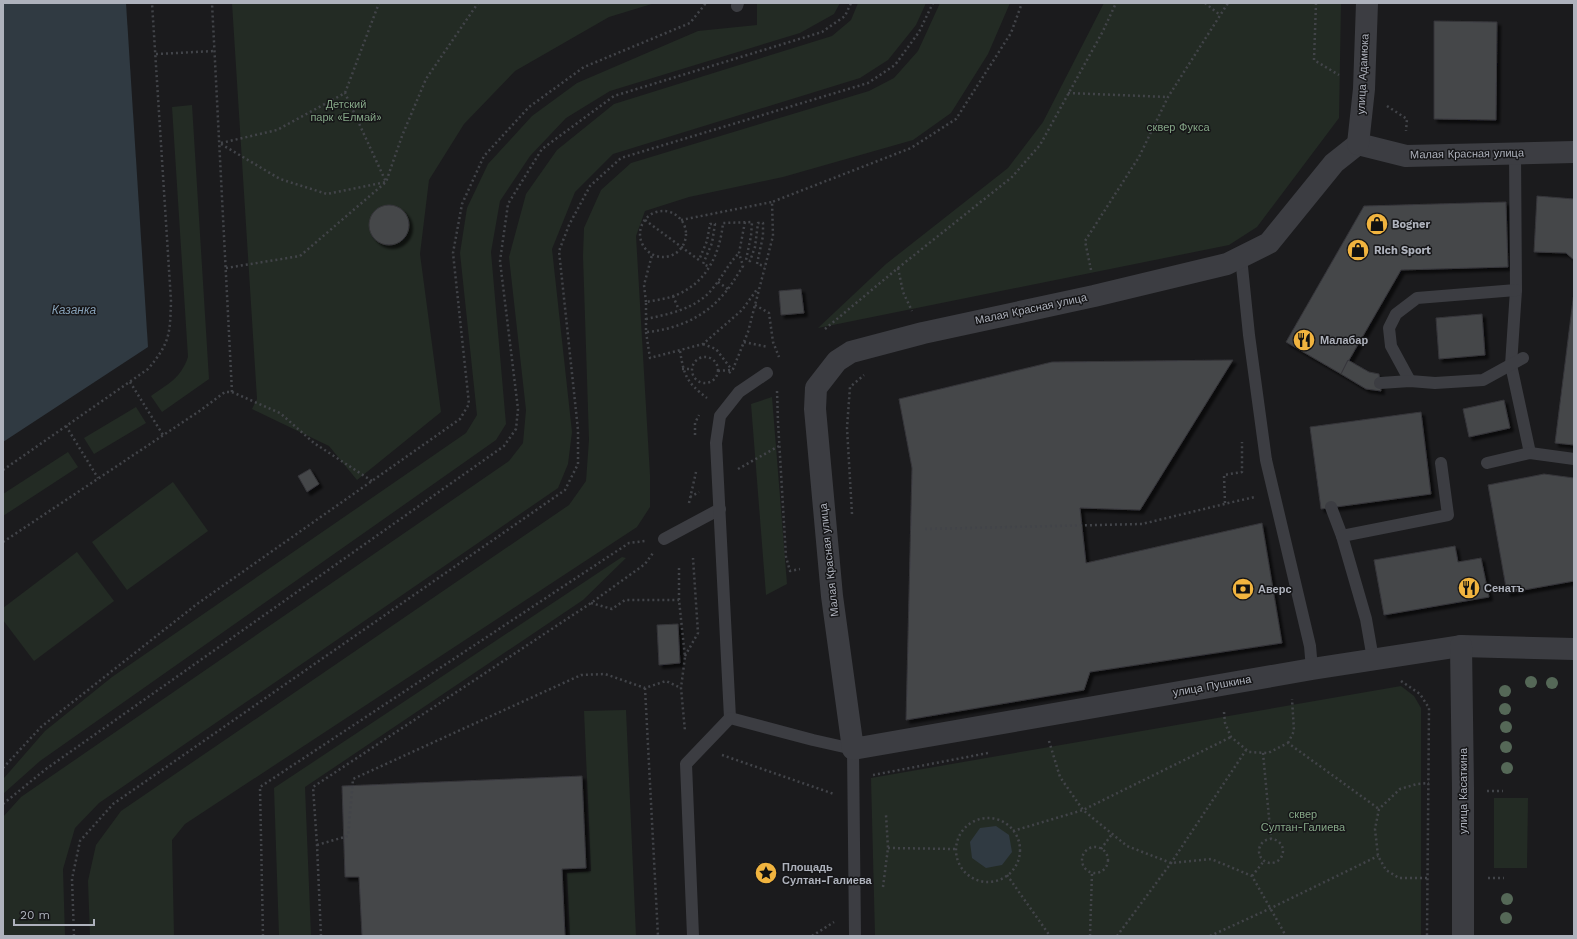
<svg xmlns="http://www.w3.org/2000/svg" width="1577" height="939" viewBox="0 0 1577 939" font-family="'Work Sans',sans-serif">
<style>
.green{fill:#232b24}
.water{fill:#303a42}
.building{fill:#45464a;stroke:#353539;filter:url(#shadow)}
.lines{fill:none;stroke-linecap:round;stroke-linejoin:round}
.path{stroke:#424449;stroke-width:2.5;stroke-dasharray:2 3;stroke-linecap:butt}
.service{stroke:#3c3d42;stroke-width:12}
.minor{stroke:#3c3d42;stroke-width:22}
.tree{fill:#556857}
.labels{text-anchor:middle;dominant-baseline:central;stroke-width:3;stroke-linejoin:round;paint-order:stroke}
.street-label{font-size:11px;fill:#aeb2bc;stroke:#161618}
.park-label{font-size:11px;fill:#85a787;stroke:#161618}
.poi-label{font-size:11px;font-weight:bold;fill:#aeb2bc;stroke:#161618;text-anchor:start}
.water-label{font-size:12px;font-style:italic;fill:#86a0b6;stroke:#161618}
</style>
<defs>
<filter id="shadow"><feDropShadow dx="3.5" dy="3.5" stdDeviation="1" flood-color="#0009"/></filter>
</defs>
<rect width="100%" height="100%" fill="#1b1b1d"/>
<g class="green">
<path d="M232,3H655L609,17L515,71L464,124L429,180L420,254L441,412L357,480L329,446L252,409L257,399Z"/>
<path d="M757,3H840L834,14L800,33L610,91L566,118L530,156L500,201L491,252L506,424L496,440L40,761L3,794L4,778L45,731L112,677L466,433L477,415L460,253L467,208L488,164L532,116L577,83L698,31L757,25Z"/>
<path d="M858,3H926L916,25L888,60L860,78L613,154L575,192L552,249L572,432L568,464L558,488L99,803L75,828L63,869L65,936H3V817L21,797L509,461L523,443L526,410L509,257L526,194L557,150L614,104L832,36L851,20Z"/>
<path d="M940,3H1010L988,54L951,113L913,140L783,177L689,197L645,211L636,236L650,475V507L637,527L185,824L172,840L174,936H90L88,881L96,845L121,811L569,505L586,481L589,440L583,256L584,228L601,190L631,163L869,91L894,78L918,51Z"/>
<path d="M1104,3H1341L1339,118L1257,227L1229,245L818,328L886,264L1008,168L1043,122Z"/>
<path d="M192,105L209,379L162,412L151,396C168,384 181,378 188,357L172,107Z"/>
<path d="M772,397L787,584L766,595L751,404Z"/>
<path d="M136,407L146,423L94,454L84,438Z"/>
<path d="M68,452L78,467L3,516V494Z"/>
<path d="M173,482L208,531L127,590L92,542Z"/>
<path d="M77,552L114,601L34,661L3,620V608Z"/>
<path d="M622,557L626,558L583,600L305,787L311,936H279L274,788Z"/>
<path d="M1401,686L1414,696L1421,708V936H875L871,778Z"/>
<path d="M626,710L636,936H570L567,873L591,871L584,711Z"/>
<path d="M1494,798H1528L1527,868H1494Z"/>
</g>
<g class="water">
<path d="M3,3H126L148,347L3,442Z"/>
<path d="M996,826L1009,835L1012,852L1002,865L986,868L972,858L970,842L980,828Z"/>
</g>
<g class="building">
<path d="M1434,21L1497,22L1496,120L1434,119Z"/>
<path d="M1537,196L1574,199V260L1566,253L1534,252Z"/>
<path d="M1506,202L1508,267L1401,270L1341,374L1286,342L1364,206Z"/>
<circle cx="389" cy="225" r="20"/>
<path d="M801,289L804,313L781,315L779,291Z"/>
<path d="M1574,292V445L1555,443Z"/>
<path d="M1482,314L1485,355L1439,359L1436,318Z"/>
<path d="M1233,360L1140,510L1080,508L1086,563L1262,523L1282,643L1090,672L1084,690L906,720L912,468L899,399L1052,362Z"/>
<path d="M1348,360L1369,372L1379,374L1381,391L1366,389L1341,374Z"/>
<path d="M1504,400L1510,428L1469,437L1463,409Z"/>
<path d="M1421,412L1431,494L1321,509L1310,427Z"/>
<path d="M310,469L319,484L307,492L298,476Z"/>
<path d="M1544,474L1574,478V581L1507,593L1488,485Z"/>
<path d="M1455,546L1458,562L1481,558L1489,597L1384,615L1374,560Z"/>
<path d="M678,624L680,663L659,665L657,625Z"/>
<path d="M582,776L586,868L562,869L565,936H362L359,877H345L342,786Z"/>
</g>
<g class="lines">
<g class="path">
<path d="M1205,3L1220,15"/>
<path d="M1316,3L1314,60L1339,75"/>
<path d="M156,54L215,51"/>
<path d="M1068,93L1168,97"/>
<path d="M1387,106L1407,119L1406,131"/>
<path d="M221,143L277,130L345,93L379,3"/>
<path d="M221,144L280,179L327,194L386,182L345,93"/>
<circle cx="663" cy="234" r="23"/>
<path d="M645,220L699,260L707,241L710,224H715L712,243L703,264L710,267"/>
<path d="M681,220L772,202"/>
<path d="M745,222L739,253L743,266C736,277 730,288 721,297C703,318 674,330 646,332V302C656,300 667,299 676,295C707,283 720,253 723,223L752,222L751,236L746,260L750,261L755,247L758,223H763V236L757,264L765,266"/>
<path d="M226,268L300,256L386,182L402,136L426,79L478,3"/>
<path d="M898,268L903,292L912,311"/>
<path d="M1091,270L1085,241L1139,157L1168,97L1228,3"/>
<path d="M718,282L728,289"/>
<path d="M673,296L679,310"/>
<path d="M646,302L644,285L652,255"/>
<path d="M755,305L769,313L773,342L779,357"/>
<path d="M646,319C670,314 698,308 713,288C723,276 728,264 739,253"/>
<path d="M825,329L898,268L1012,177L1040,145L1103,31L1116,3"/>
<path d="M646,332L650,358L703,344L742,310L758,288"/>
<path d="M744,342L768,347"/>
<path d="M703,344L716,349L732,370"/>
<path d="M680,351C684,375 686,382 707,398"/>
<circle cx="705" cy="370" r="13"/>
<path d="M682,369H692"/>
<path d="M718,371L731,370"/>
<path d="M729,373L733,369L748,332L773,236L772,202L911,148L956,119L1011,33L1022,3"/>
<path d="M130,382L163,435"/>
<path d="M777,391L778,422L786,557L790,571L800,569"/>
<path d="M232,392L280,413L314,443L372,481"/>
<path d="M66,426L98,478"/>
<path d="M695,435V423L699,415"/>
<path d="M738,469L779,446"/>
<path d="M3,470L148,369C170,343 170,334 171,301L152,3"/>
<path d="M690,497L699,492"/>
<path d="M689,503L696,472"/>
<path d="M1225,503L1224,475L1242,472V442"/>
<path d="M852,514L847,428L850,387L864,375"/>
<path d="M925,529L1142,524L1237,501L1255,497"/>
<path d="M3,542L201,410L225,392H232L212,3"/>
<path d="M679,568V600L685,657L681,688L685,731"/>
<path d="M591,603L612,609L625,600H679"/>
<path d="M685,656L698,633L693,558"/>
<path d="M1401,681L1420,694L1429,708L1427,936"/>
<path d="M645,688L658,936"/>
<path d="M1224,712L1225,723L1231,737L1249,752L1268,753L1288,743L1379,809"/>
<path d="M1049,741L1060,777L1083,810L1127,846L1171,863L1211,859L1252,876L1286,936"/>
<path d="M1288,743L1294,731L1292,699"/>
<path d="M1263,753L1271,839"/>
<path d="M722,755L834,794"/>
<path d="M3,768L41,727L197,604L460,419L469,404L453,253L462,204L484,156L529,107L584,67L690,23L706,3"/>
<path d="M873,775L988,753"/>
<path d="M1487,791H1503"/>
<path d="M3,804L46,769L504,446L516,429L518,409L500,261L508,204L542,149L614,96L822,32L845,16L851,3"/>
<circle cx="988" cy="850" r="32"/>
<path d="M1013,831L1083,810L1231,737"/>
<circle cx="1271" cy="851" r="12"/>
<path d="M317,845L348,836L353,779L581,675L605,674L645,688L666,681L681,688"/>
<circle cx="1095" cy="860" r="13"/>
<path d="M888,848L956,849"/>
<path d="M1101,849L1112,834"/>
<path d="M1007,875L1050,936"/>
<path d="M1252,876L1264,861"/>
<path d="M1427,878H1399L1386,870L1378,856L1375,829L1379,809L1400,789L1417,784L1429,783"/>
<path d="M1488,878H1504"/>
<path d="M883,887L888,848L886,815"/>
<path d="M74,936L72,879L80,841L113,804L565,490L578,464V430L559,251L569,225L590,186L621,158L868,83L895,65L919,32L933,3"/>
<path d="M263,936L260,787L629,543L645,541"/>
<path d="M321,936L317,845L313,787L591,603L645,564L653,553"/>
<path d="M812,936L834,922"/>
<path d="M1090,936L1092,873"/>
<path d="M1117,936L1171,863L1246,750"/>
<path d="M1210,936L1269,909L1378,856"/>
</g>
<g class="service">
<path d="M737,6L738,3"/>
<path d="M1515,153L1516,290L1511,365L1530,453"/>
<path d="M1241,257L1249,335L1266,460L1310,646L1312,669"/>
<path d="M1410,381L1391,346L1389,328L1396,314L1417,298L1516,290"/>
<path d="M1380,383L1410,381L1435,383L1483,380L1523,358"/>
<path d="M1487,463L1530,453L1574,459"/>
<path d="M1331,507L1342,536"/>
<path d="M664,539L720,509"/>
<path d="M1373,659L1366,619L1342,536L1448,515L1441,463"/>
<path d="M730,718L716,443L720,416L739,392L767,373"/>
<path d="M693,936L686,764L730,718L813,740L853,749L855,936"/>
</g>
<g class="minor">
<path d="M1358,144L1334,163L1269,243L1227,264L1094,296L923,333L851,352L837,361L816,388L815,409L832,596L853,749L1312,669L1461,646L1574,649"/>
<path d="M1358,144L1406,156L1574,152"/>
<path d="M1358,144L1364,89L1367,3"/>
<path d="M1461,646L1463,788V936"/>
</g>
</g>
<g class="tree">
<circle cx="1531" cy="682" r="6"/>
<circle cx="1552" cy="683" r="6"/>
<circle cx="1505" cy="691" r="6"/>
<circle cx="1505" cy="709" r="6"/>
<circle cx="1506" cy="727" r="6"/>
<circle cx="1506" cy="747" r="6"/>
<circle cx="1507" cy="768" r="6"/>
<circle cx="1507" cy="899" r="6"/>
<circle cx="1506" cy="918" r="6"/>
</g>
<defs>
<g id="shop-disc" transform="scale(1.15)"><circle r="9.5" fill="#f1b43f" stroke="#161618"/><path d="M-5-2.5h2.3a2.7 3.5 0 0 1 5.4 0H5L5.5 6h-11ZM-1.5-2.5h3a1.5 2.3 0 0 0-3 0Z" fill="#111"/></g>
<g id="restaurant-disc" transform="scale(1.15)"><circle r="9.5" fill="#f1b43f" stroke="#161618"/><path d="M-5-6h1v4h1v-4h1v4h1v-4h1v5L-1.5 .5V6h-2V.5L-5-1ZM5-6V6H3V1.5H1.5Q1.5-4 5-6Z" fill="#111"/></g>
<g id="bank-disc" transform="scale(1.15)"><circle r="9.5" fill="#f1b43f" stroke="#161618"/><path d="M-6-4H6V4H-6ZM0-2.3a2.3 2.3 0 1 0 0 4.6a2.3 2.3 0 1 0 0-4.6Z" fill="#111"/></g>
<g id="sight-disc" transform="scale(1.15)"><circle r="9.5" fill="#f1b43f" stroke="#161618"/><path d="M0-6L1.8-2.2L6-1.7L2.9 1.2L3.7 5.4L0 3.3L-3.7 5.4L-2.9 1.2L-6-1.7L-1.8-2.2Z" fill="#111"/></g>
</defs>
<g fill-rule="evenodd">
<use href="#shop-disc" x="1377" y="224"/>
<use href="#shop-disc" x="1358" y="250"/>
<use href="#restaurant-disc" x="1304" y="340"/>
<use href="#restaurant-disc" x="1469" y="588"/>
<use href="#bank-disc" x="1243" y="589"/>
<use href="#sight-disc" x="766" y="873"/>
</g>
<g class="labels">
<g class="street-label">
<text transform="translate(1363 74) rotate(-87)">улица Адамюка</text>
<text transform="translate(1467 154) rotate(-1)">Малая Красная улица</text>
<text transform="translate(1031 309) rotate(-12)">Малая Красная улица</text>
<text transform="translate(829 560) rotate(-96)">Малая Красная улица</text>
<text transform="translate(1212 686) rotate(-10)">улица Пушкина</text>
<text transform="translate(1463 791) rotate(-90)">улица Касаткина</text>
</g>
<g class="park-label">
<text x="346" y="104">Детский<tspan x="346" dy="13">парк «Елмай»</tspan></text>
<text x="1178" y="127">cквер Фукса</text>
<text x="1303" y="814">сквер<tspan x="1303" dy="13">Султан-Галиева</tspan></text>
</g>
<g class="poi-label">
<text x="1392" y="224">Bogner</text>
<text x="1374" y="250">Rich Sport</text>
<text x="1320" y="340">Малабар</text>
<text x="1484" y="588">Сенатъ</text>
<text x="1258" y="589">Аверс</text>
<text x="782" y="867">Площадь<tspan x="782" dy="13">Султан-Галиева</tspan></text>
</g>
<g class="water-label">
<text x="74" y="310">Казанка</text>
</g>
</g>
<rect width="1577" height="939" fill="none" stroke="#aeb2bc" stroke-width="8"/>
<path d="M14 919v6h80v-6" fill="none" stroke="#aeb2bc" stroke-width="2"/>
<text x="20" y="919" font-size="12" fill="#aeb2bc" stroke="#161618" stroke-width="3" paint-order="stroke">20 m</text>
</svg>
